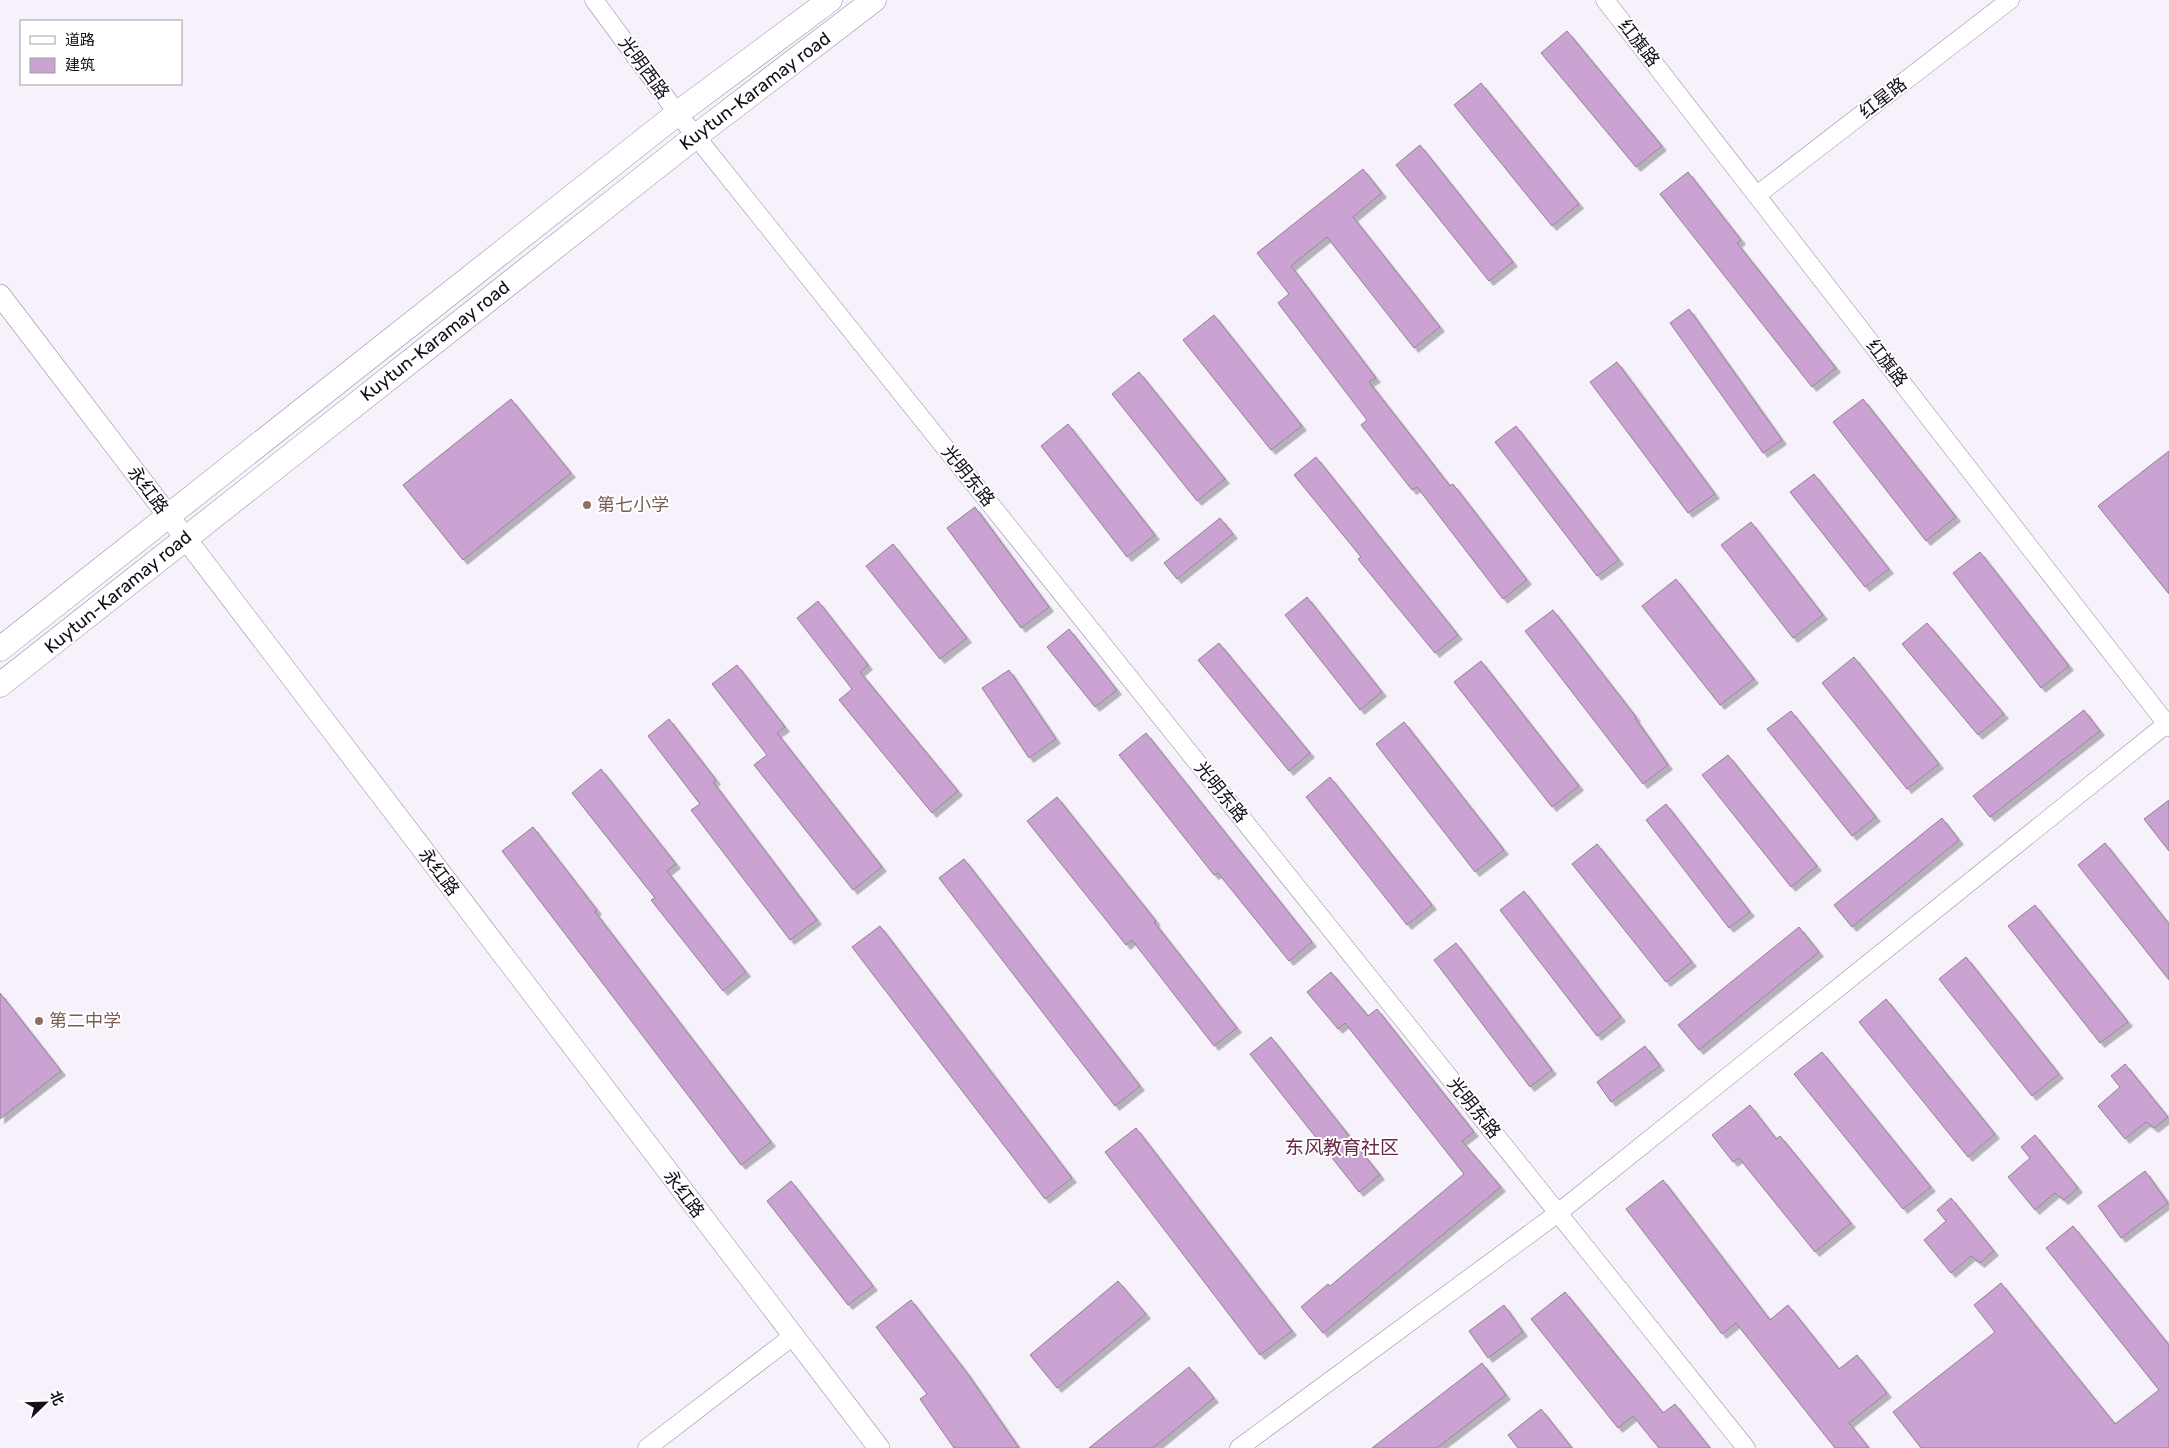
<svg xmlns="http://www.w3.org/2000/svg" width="2169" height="1448" viewBox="0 0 2169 1448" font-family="Rubik,'Noto Sans SC',sans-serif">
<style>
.building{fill:#cba3d2;stroke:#927f96;filter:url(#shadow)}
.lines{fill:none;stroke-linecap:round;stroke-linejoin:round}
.minor-casing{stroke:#9688a2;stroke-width:19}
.tertiary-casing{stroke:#9688a2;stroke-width:22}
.secondary-casing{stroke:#9688a2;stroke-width:25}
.minor{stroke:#fff;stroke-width:18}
.tertiary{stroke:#fff;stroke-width:21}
.secondary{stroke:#fff;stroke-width:24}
.education-dot{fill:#8d6e63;stroke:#fff;stroke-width:2}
.labels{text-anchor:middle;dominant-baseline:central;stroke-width:4;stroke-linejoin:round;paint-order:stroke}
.street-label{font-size:18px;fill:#130e18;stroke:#fff}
.education-label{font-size:18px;fill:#785e54;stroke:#fff;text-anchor:start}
.neighbourhood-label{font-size:19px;fill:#682849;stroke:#fff}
</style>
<defs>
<filter id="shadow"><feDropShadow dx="4.5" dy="4.5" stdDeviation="0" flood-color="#0004"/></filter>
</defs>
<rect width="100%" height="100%" fill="#f7f1fc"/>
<g class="building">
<path d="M1567,31L1662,146L1636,167L1541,53Z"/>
<path d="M1481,83L1579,204L1552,226L1454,105Z"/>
<path d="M1420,145L1513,262L1489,281L1396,165Z"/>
<path d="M1363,169L1382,193L1353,217L1440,327L1414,348L1327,237L1291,266L1376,378L1369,382L1450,486L1453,484L1527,580L1503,599L1417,487L1412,490L1361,425L1367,420L1278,303L1289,294L1257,253Z"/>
<path d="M1688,172L1741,240L1737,243L1836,368L1812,387L1660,194Z"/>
<path d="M1689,309L1782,440L1763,453L1670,323Z"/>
<path d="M1214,315L1302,426L1271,450L1183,340Z"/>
<path d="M1617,362L1715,494L1688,513L1590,382Z"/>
<path d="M1139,372L1225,479L1197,501L1112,394Z"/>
<path d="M511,399L571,473L463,560L403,485Z"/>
<path d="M1863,399L1956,517L1926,541L1833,422Z"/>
<path d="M1068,424L1155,535L1127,557L1041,446Z"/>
<path d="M1516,426L1619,560L1597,576L1495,442Z"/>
<path d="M2169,451V594L2098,506Z"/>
<path d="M1316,457L1458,635L1435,653L1358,559L1361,557L1294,475Z"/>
<path d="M1814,474L1889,569L1865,587L1790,492Z"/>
<path d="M975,507L1049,607L1021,628L947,528Z"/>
<path d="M1220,518L1233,534L1177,579L1164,563Z"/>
<path d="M1751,522L1823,615L1793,638L1721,545Z"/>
<path d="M893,544L967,638L940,659L866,566Z"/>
<path d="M1980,552L2069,666L2041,688L1953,573Z"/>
<path d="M1676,579L1754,679L1720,705L1642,606Z"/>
<path d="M1307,597L1382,692L1360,710L1285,615Z"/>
<path d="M818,601L868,665L860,672L958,791L932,813L839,700L852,689L797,618Z"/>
<path d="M1553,610L1636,717L1635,718L1668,765L1643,784L1525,631Z"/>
<path d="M1927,623L2004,714L1978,735L1902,644Z"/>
<path d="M1069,629L1117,690L1095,707L1047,647Z"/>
<path d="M1219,643L1310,753L1289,771L1198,660Z"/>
<path d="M1854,657L1939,764L1907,789L1822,683Z"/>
<path d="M1481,661L1579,786L1552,807L1454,682Z"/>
<path d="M737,665L785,727L777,733L882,867L853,890L754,765L767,755L712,684Z"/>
<path d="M1009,670L1056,739L1029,758L982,688Z"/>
<path d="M2084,710L2100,731L1990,817L1973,796Z"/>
<path d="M1791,711L1876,817L1852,836L1767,729Z"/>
<path d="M669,719L716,780L713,782L817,920L790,940L691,810L700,804L648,736Z"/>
<path d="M1404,722L1504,850L1475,872L1376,744Z"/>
<path d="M1146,733L1312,942L1289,961L1218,873L1214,875L1119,755Z"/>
<path d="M1728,755L1817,866L1791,887L1702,775Z"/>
<path d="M601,769L676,864L667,871L746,972L723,991L651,900L655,898L572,793Z"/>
<path d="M1330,777L1432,905L1407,925L1306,797Z"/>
<path d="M1057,797L1156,921L1154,922L1237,1028L1214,1046L1132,940L1126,945L1027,821Z"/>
<path d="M2169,800V851L2144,819Z"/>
<path d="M1666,804L1750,912L1729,928L1646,820Z"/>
<path d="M1942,818L1959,840L1852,927L1834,905Z"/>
<path d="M533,827L597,910L595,912L771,1142L741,1165L502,851Z"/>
<path d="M2105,843L2169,924V980L2078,865Z"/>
<path d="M1597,844L1692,962L1666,982L1572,864Z"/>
<path d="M964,859L1140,1086L1115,1106L939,878Z"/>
<path d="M1524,891L1621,1017L1597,1036L1500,910Z"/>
<path d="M2035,905L2128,1022L2100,1043L2008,926Z"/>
<path d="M880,926L1072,1178L1045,1199L852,947Z"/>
<path d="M1799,927L1819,952L1699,1050L1678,1025Z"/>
<path d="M1456,943L1552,1070L1530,1087L1434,960Z"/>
<path d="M1966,957L2059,1074L2032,1096L1939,979Z"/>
<path d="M1331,972L1368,1016L1377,1009L1474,1132L1462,1141L1501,1187L1323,1333L1301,1307L1328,1284L1330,1286L1464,1174L1345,1023L1338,1029L1307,992Z"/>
<path d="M0,993L61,1071L0,1119Z"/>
<path d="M1886,999L1995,1134L1968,1157L1859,1022Z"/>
<path d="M1271,1037L1380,1175L1359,1192L1250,1054Z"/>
<path d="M1645,1046L1660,1066L1611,1102L1597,1082Z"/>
<path d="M1822,1052L1931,1187L1903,1209L1794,1074Z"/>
<path d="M2125,1064L2168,1117L2154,1128L2146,1122L2125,1139L2098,1106L2120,1087L2111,1076Z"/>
<path d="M1750,1105L1776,1139L1780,1136L1851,1223L1815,1252L1739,1158L1733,1162L1712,1135Z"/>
<path d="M1136,1128L1292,1331L1260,1355L1105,1152Z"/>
<path d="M2035,1135L2078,1188L2064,1200L2055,1193L2035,1210L2008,1177L2030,1158L2021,1147Z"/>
<path d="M2145,1171L2168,1203L2121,1238L2098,1206Z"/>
<path d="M1663,1180L1770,1320L1788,1305L1839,1369L1857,1355L1887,1393L1849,1423L1869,1448H1835L1736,1323L1722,1334L1626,1209Z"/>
<path d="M791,1181L873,1286L848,1305L767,1201Z"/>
<path d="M1951,1198L1994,1251L1980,1263L1971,1256L1951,1273L1924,1240L1946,1221L1937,1210Z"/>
<path d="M2073,1226L2169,1345V1448H1921L1893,1412L1995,1332L1974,1305L2001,1283L2115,1424L2159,1390L2046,1248Z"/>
<path d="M1118,1281L1146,1314L1057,1388L1030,1355Z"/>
<path d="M1565,1292L1663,1413L1675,1404L1710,1448H1659L1633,1416L1618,1428L1531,1319Z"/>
<path d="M911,1300L967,1373L1019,1448H954L920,1399L927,1394L876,1327Z"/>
<path d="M1504,1305L1523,1332L1488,1358L1469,1331Z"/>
<path d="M1482,1363L1506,1395L1437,1448H1372Z"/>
<path d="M1189,1367L1214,1398L1153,1448H1089Z"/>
<path d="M1541,1409L1572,1448H1518L1508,1435Z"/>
</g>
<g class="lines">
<g class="minor-casing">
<g id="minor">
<path d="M594,0L678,114L1746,1448"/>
<path d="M1605,0L2169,727"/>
<path d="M1757,195L2010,0"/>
<path d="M647,1448L793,1336"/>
<path d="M1239,1448L1558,1213L2169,722"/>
</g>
</g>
<g class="tertiary-casing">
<path id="tertiary" d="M0,295L879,1448"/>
</g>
<g class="secondary-casing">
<g id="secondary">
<path d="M0,649L678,113L830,0"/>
<path d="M0,685L696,136L874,0"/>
</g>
</g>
<use href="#minor" class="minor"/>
<use href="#tertiary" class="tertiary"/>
<use href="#secondary" class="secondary"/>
</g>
<g class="education-dot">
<circle cx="587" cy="505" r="5"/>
<circle cx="39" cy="1021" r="5"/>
</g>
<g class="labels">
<g class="street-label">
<text transform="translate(1639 43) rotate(52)">红旗路</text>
<text transform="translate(644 68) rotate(54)">光明西路</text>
<text transform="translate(755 91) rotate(-37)">Kuytun-Karamay road</text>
<text transform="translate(1883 98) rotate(-38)">红星路</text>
<text transform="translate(435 341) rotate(-38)">Kuytun-Karamay road</text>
<text transform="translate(1887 363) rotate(52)">红旗路</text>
<text transform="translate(968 476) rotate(51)">光明东路</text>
<text transform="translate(148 490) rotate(53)">永红路</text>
<text transform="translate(118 592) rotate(-39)">Kuytun-Karamay road</text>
<text transform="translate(1221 792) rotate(51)">光明东路</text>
<text transform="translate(439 872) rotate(53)">永红路</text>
<text transform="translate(1474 1108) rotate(51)">光明东路</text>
<text transform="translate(684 1194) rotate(53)">永红路</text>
</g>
<g class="education-label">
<text x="597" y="505">第七小学</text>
<text x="49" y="1021">第二中学</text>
</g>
<g class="neighbourhood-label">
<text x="1342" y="1147">东风教育社区</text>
</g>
</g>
<rect x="20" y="20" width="162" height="65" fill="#ffffff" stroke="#a19fa3"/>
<rect x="30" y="36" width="25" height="8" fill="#ffffff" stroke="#a19fa3"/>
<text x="65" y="45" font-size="15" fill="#130e18">道路</text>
<rect x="30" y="58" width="25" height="15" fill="#cba3d2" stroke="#a19fa3"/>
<text x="65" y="70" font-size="15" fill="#130e18">建筑</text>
<g transform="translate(45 1403) rotate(67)" stroke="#ffffff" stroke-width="4" paint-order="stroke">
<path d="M0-4L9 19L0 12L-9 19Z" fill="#130e18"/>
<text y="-8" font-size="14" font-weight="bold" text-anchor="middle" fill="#130e18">北</text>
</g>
</svg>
